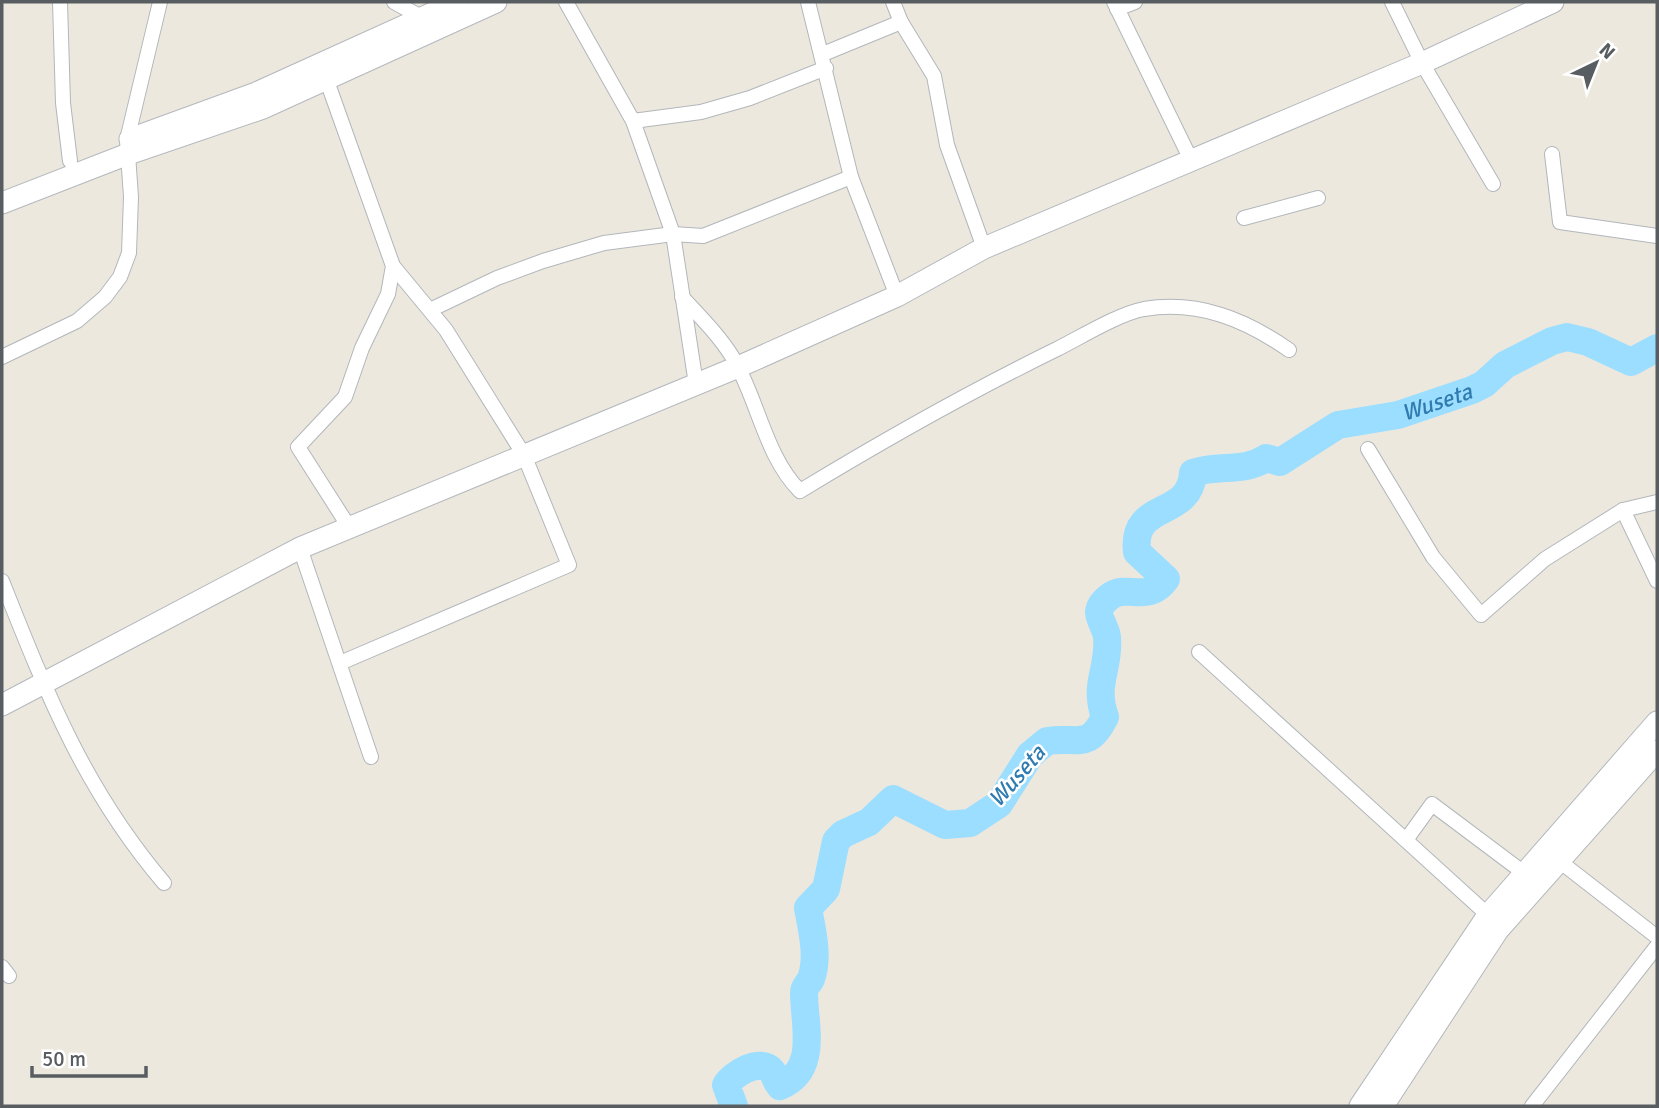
<svg xmlns="http://www.w3.org/2000/svg" width="1659" height="1108" viewBox="0 0 1659 1108" font-family="Signika,sans-serif">
<style>
.lines{fill:none;stroke-linecap:round;stroke-linejoin:round}
.river{stroke:#9cdeff;stroke-width:28}
.street-casing{stroke:#b2b7bb;stroke-width:16}
.secondary-casing{stroke:#b3b8bd;stroke-width:23}
.street{stroke:#fff;stroke-width:14}
.secondary{stroke:#fff;stroke-width:21}
.labels{text-anchor:middle;dominant-baseline:central;stroke-width:5;stroke-linejoin:round;paint-order:stroke}
.water-label{font-size:23px;font-style:italic;fill:#307bb0;stroke:#fff}
</style>
<rect width="100%" height="100%" fill="#ede8de"/>
<g class="lines">
<path class="river" id="s1" d="M734,1106L726,1085C733,1074 760,1057 772,1071C775,1076 776,1082 780,1086C819,1070 804,1024 804,993C804,986 808,985 811,979C819,957 812,930 808,908L826,889L836,841L843,834L869,822L893,799L945,825L970,823L999,804L1030,755L1047,741C1079,736 1088,751 1105,717C1093,683 1110,669 1107,637C1106,628 1099,620 1099,612C1100,604 1106,599 1112,595C1130,585 1149,603 1166,579L1137,552C1131,499 1190,520 1193,473C1218,464 1244,473 1266,458L1280,462L1338,425L1398,415L1472,390L1484,384L1505,365L1552,341L1567,337L1588,342L1631,362L1657,348"/>
<g class="street-casing">
<g id="street">
<path d="M60,2L63,103L70,161"/>
<path d="M394,2L423,18"/>
<path d="M566,2L633,121L673,234L696,384"/>
<path d="M808,2L851,177L897,296"/>
<path d="M893,2L901,22L934,76L947,145L984,248"/>
<path d="M1114,2L1192,162"/>
<path d="M1392,2L1422,63L1493,184"/>
<path d="M1117,9L1135,2"/>
<path d="M823,54L901,22"/>
<path d="M327,81L393,266L388,294L362,348L345,397L298,447L349,527"/>
<path d="M633,121L701,112L750,98L826,68"/>
<path d="M1552,154L1560,222L1657,236"/>
<path d="M1244,218L1318,198"/>
<path d="M682,297C702,319 723,339 737,365C759,406 767,458 800,491C884,440 969,392 1057,349C1081,337 1118,314 1144,309C1199,300 1246,320 1289,350"/>
<path d="M430,310L497,278L543,261L604,243L673,234L703,236L851,177"/>
<path d="M2,357L77,321L105,297L120,277L129,253L131,197L127,140L160,2"/>
<path d="M1368,449L1433,557L1481,615L1545,559L1623,510L1657,502"/>
<path d="M1623,510L1657,581"/>
<path d="M300,548L371,757"/>
<path d="M2,581C47,694 84,789 164,883"/>
<path d="M1199,652L1488,915"/>
<path d="M340,663L569,565L524,455L446,330L393,266"/>
<path d="M1406,840L1432,804L1524,873"/>
<path d="M1558,860L1657,937"/>
<path d="M2,967L9,976"/>
<path d="M1532,1106L1657,946"/>
</g>
</g>
<g class="secondary-casing">
<g id="secondary">
<path d="M130,139L256,93L457,2"/>
<path d="M2,203L128,154L263,108L496,2"/>
<path d="M2,705L300,548L738,367L897,296L984,248L1422,63L1553,2"/>
<path d="M1360,1106L1488,915L1657,722"/>
<path d="M1383,1106L1498,930L1657,751"/>
</g>
</g>
<use href="#street" class="street"/>
<use href="#secondary" class="secondary"/>
</g>
<g class="labels">
<g class="water-label">
<text stroke="none"><textPath href="#s1" startOffset="1292">Wuseta</textPath></text>
<text transform="translate(1017 776) rotate(-49)">Wuseta</text>
</g>
</g>
<rect width="1659" height="1108" fill="none" stroke="#585d61" stroke-width="7"/>
<g transform="translate(1596 63) rotate(43)" stroke="#ffffff" stroke-width="5" paint-order="stroke">
<path d="M0-5L12 26L0 18L-12 26Z" fill="#585d61"/>
<text y="-10" font-size="19" font-weight="bold" text-anchor="middle" fill="#585d61">N</text>
</g>
<path d="M32 1066v10h114v-10" fill="none" stroke="#585d61" stroke-width="3.5"/>
<text x="42" y="1066" font-size="21" fill="#585d61" stroke="#ffffff" stroke-width="5" paint-order="stroke">50 m</text>
</svg>
